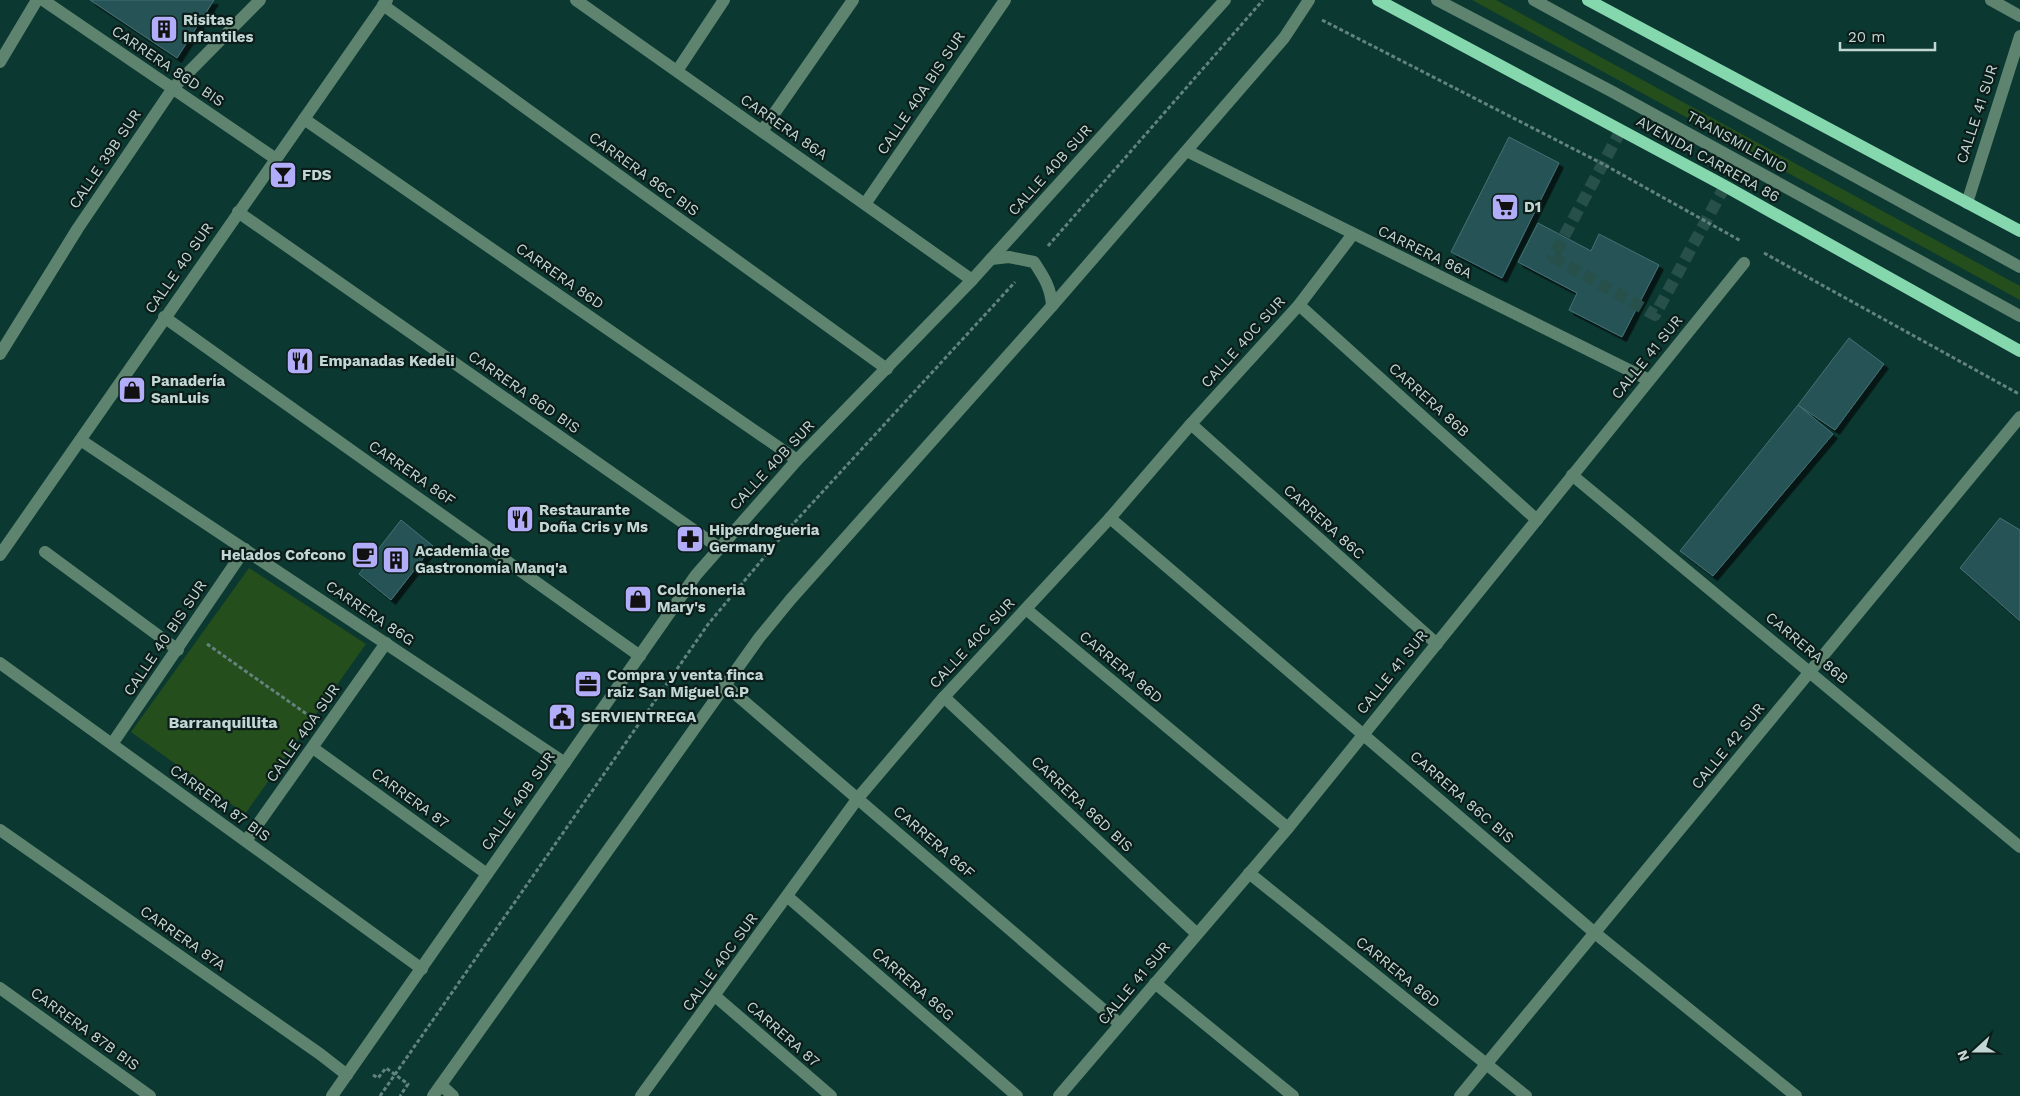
<svg xmlns="http://www.w3.org/2000/svg" width="2020" height="1096" viewBox="0 0 2020 1096" font-family="'Work Sans',sans-serif">
<style>
.green{fill:#244e1b}
.building{fill:#275256;stroke:#467175;filter:url(#shadow)}
.lines{fill:none;stroke-linecap:round;stroke-linejoin:round}
.minor-tunnel{stroke:#27504a;stroke-width:12;stroke-dasharray:12 6;stroke-linecap:butt}
.path{stroke:#62837e;stroke-width:3;stroke-dasharray:4 2.5;stroke-linecap:butt}
.minor{stroke:#5e8470;stroke-width:12}
.major{stroke:#85d8ae;stroke-width:12}
.labels{text-anchor:middle;dominant-baseline:central;stroke-width:4.5;stroke-linejoin:round;paint-order:stroke}
.poi-label{font-size:15px;font-weight:bold;fill:#c2d7d3;stroke:#0b1c19;text-anchor:start}
.street-label{font-size:15px;fill:#c2d7d3;stroke:#0b1c19}
.neighbourhood-label{font-size:16px;font-weight:bold;fill:#c2d7d3;stroke:#0b1c19}
</style>
<defs>
<filter id="shadow"><feDropShadow dx="4.5" dy="4.5" stdDeviation="0" flood-color="#0009"/></filter>
</defs>
<rect width="100%" height="100%" fill="#0c3832"/>
<g class="green">
<path d="M1472,0H1496L2020,286V300Z"/>
<path d="M249,568L366,644L245,814L131,732Z"/>
</g>
<g class="building">
<path d="M90,0H214L177,58Z"/>
<path d="M1509,137L1559,163L1502,278L1451,252Z"/>
<path d="M1538,223L1591,251L1599,234L1659,265L1622,337L1569,310L1577,293L1518,262Z"/>
<path d="M1849,338L1884,364L1835,430L1798,405Z"/>
<path d="M1798,405L1833,434L1713,576L1680,551Z"/>
<path d="M2000,518L2020,530V621L1960,568Z"/>
<path d="M401,520L433,546L391,600L359,574Z"/>
</g>
<g class="lines">
<path class="minor-tunnel" d="M1621,130L1553,257L1655,315L1725,186"/>
<g class="path">
<path d="M1322,20L1603,164L1741,241"/>
<path d="M1048,246L1263,0"/>
<path d="M1764,253L2019,394"/>
<path d="M207,644L308,715"/>
<path d="M373,1075L378,1078L386,1068L408,1084L400,1096"/>
<path d="M380,1096L709,623L782,536L1015,282"/>
</g>
<g class="minor">
<path d="M43,0L276,159"/>
<path d="M576,0L972,280"/>
<path d="M1437,0L1611,91L2020,316"/>
<path d="M1534,0L2020,267"/>
<path d="M1991,0L2020,16"/>
<path d="M383,5L887,369"/>
<path d="M0,62L37,0"/>
<path d="M677,71L724,0"/>
<path d="M304,119L797,460"/>
<path d="M762,131L853,0"/>
<path d="M1187,151L1649,380"/>
<path d="M1967,203L2020,36"/>
<path d="M865,204L1005,0"/>
<path d="M238,212L718,547"/>
<path d="M991,259L1009,257L1034,262C1044,277 1051,288 1052,306"/>
<path d="M1299,305L1537,520"/>
<path d="M164,317L640,656"/>
<path d="M0,354L78,228L173,88L260,0"/>
<path d="M1191,424L1437,644"/>
<path d="M82,441L565,763"/>
<path d="M1572,475L2020,847"/>
<path d="M1110,518L1595,933L1796,1096"/>
<path d="M45,552L178,650"/>
<path d="M0,555L387,0"/>
<path d="M1026,609L1288,828"/>
<path d="M0,663L422,969"/>
<path d="M725,685L1120,1024"/>
<path d="M944,697L1197,934"/>
<path d="M112,744L245,549"/>
<path d="M313,748L487,874"/>
<path d="M0,830L320,1054L347,1075"/>
<path d="M246,841L386,643"/>
<path d="M1249,873L1526,1096"/>
<path d="M788,897L1017,1096"/>
<path d="M1155,983L1293,1096"/>
<path d="M0,988L150,1096"/>
<path d="M715,996L831,1096"/>
<path d="M441,1085L453,1096"/>
<path d="M332,1096L696,575L797,460L972,280L1225,0"/>
<path d="M433,1096L759,638L791,599L1052,306L1284,38L1309,0"/>
<path d="M641,1096L858,798L944,697L1110,518L1191,424L1299,305L1353,234"/>
<path d="M1059,1096L1288,828L1744,263"/>
<path d="M1460,1096L2020,417"/>
</g>
<g class="major">
<path d="M1378,0L1725,186L2020,351"/>
<path d="M1588,0L2020,231"/>
</g>
</g>
<defs>
<g id="building-square" transform="scale(1.4375)"><rect x="-9" y="-9" width="18" height="18" rx="4" fill="#b2adf9" stroke="#0b1c19"/><path d="M-4-6H4V6H1V3H-1V6H-4ZM-2.5-4.3h1.7v1.8h-1.7ZM.8-4.3h1.7v1.8H.8ZM-2.5-1h1.7V.8h-1.7ZM.8-1h1.7V.8H.8Z" fill="#111"/></g>
<g id="bar-square" transform="scale(1.4375)"><rect x="-9" y="-9" width="18" height="18" rx="4" fill="#b2adf9" stroke="#0b1c19"/><path d="M-6-5H6L.8 .8V4.5H3.5V6h-7V4.5H-.8V.8Z" fill="#111"/></g>
<g id="supermarket-square" transform="scale(1.4375)"><rect x="-9" y="-9" width="18" height="18" rx="4" fill="#b2adf9" stroke="#0b1c19"/><path d="M-6-5.5h2.5l.6 2H6L4.5 2H-2.5L-4.4-4H-6ZM-1.5 3.2a1.3 1.3 0 1 0 .1 0ZM3 3.2a1.3 1.3 0 1 0 .1 0Z" fill="#111"/></g>
<g id="restaurant-square" transform="scale(1.4375)"><rect x="-9" y="-9" width="18" height="18" rx="4" fill="#b2adf9" stroke="#0b1c19"/><path d="M-5-6h1v4h1v-4h1v4h1v-4h1v5L-1.5 .5V6h-2V.5L-5-1ZM5-6V6H3V1.5H1.5Q1.5-4 5-6Z" fill="#111"/></g>
<g id="shop-square" transform="scale(1.4375)"><rect x="-9" y="-9" width="18" height="18" rx="4" fill="#b2adf9" stroke="#0b1c19"/><path d="M-5-2.5h2.3a2.7 3.5 0 0 1 5.4 0H5L5.5 6h-11ZM-1.5-2.5h3a1.5 2.3 0 0 0-3 0Z" fill="#111"/></g>
<g id="pharmacy-square" transform="scale(1.4375)"><rect x="-9" y="-9" width="18" height="18" rx="4" fill="#b2adf9" stroke="#0b1c19"/><path d="M-2-6h4v4h4v4h-4v4h-4v-4h-4v-4h4Z" fill="#111"/></g>
<g id="cafe-square" transform="scale(1.4375)"><rect x="-9" y="-9" width="18" height="18" rx="4" fill="#b2adf9" stroke="#0b1c19"/><path d="M-5.5-4.5H6V0H3Q3 3.5 0 3.5H-2.5Q-5.5 3.5-5.5 0ZM3-3.2v2h1.7v-2ZM-6 4.5H4V6H-6Z" fill="#111"/></g>
<g id="office-square" transform="scale(1.4375)"><rect x="-9" y="-9" width="18" height="18" rx="4" fill="#b2adf9" stroke="#0b1c19"/><path d="M-6-3h4V-5.5h4V-3h4V5H-6ZM-1-4.5V-3h2v-1.5ZM-6 0V1H6V0Z" fill="#111"/></g>
<g id="civic-square" transform="scale(1.4375)"><rect x="-9" y="-9" width="18" height="18" rx="4" fill="#b2adf9" stroke="#0b1c19"/><path d="M-.6-6.5H3V-4.5H.6V-3L4-1V1h2V6H-6V1h2V-1L-.6-3ZM-1.2 2.5V6h2.4V2.5Z" fill="#111"/></g>
</defs>
<g fill-rule="evenodd">
<use href="#building-square" x="164" y="29"/>
<use href="#bar-square" x="283" y="175"/>
<use href="#supermarket-square" x="1505" y="207"/>
<use href="#restaurant-square" x="300" y="361"/>
<use href="#shop-square" x="132" y="390"/>
<use href="#restaurant-square" x="520" y="519"/>
<use href="#pharmacy-square" x="690" y="539"/>
<use href="#cafe-square" x="365" y="555"/>
<use href="#building-square" x="396" y="560"/>
<use href="#shop-square" x="638" y="599"/>
<use href="#office-square" x="588" y="684"/>
<use href="#civic-square" x="562" y="717"/>
</g>
<g class="labels">
<g class="poi-label">
<text x="183" y="20">Risitas<tspan x="183" dy="17">Infantiles</tspan></text>
<text x="302" y="175">FDS</text>
<text x="1524" y="207">D1</text>
<text x="319" y="361">Empanadas Kedeli</text>
<text x="151" y="381">Panadería<tspan x="151" dy="17">SanLuis</tspan></text>
<text x="539" y="510">Restaurante<tspan x="539" dy="17">Doña Cris y Ms</tspan></text>
<text x="709" y="530">Hiperdrogueria<tspan x="709" dy="17">Germany</tspan></text>
<text x="415" y="551">Academia de<tspan x="415" dy="17">Gastronomía Manq'a</tspan></text>
<text x="346" y="555" text-anchor="end">Helados Cofcono</text>
<text x="657" y="590">Colchoneria<tspan x="657" dy="17">Mary's</tspan></text>
<text x="607" y="675">Compra y venta finca<tspan x="607" dy="17">raiz San Miguel G.P</tspan></text>
<text x="581" y="717">SERVIENTREGA</text>
</g>
<g class="street-label">
<text transform="translate(168 66) rotate(34)">CARRERA 86D BIS</text>
<text transform="translate(921 93) rotate(-56)">CALLE 40A BIS SUR</text>
<text transform="translate(1977 114) rotate(-72)">CALLE 41 SUR</text>
<text transform="translate(784 127) rotate(35)">CARRERA 86A</text>
<text transform="translate(1737 142) rotate(29)">TRANSMILENIO</text>
<text transform="translate(105 159) rotate(-56)">CALLE 39B SUR</text>
<text transform="translate(1708 159) rotate(29)">AVENIDA CARRERA 86</text>
<text transform="translate(1050 170) rotate(-48)">CALLE 40B SUR</text>
<text transform="translate(644 174) rotate(36)">CARRERA 86C BIS</text>
<text transform="translate(1425 252) rotate(26)">CARRERA 86A</text>
<text transform="translate(179 268) rotate(-55)">CALLE 40 SUR</text>
<text transform="translate(560 276) rotate(35)">CARRERA 86D</text>
<text transform="translate(1243 342) rotate(-48)">CALLE 40C SUR</text>
<text transform="translate(1647 357) rotate(-51)">CALLE 41 SUR</text>
<text transform="translate(524 392) rotate(35)">CARRERA 86D BIS</text>
<text transform="translate(1429 400) rotate(42)">CARRERA 86B</text>
<text transform="translate(772 465) rotate(-47)">CALLE 40B SUR</text>
<text transform="translate(412 473) rotate(35)">CARRERA 86F</text>
<text transform="translate(1324 522) rotate(42)">CARRERA 86C</text>
<text transform="translate(370 613) rotate(34)">CARRERA 86G</text>
<text transform="translate(165 638) rotate(-56)">CALLE 40 BIS SUR</text>
<text transform="translate(972 643) rotate(-47)">CALLE 40C SUR</text>
<text transform="translate(1807 648) rotate(40)">CARRERA 86B</text>
<text transform="translate(1121 667) rotate(40)">CARRERA 86D</text>
<text transform="translate(1392 672) rotate(-51)">CALLE 41 SUR</text>
<text transform="translate(303 733) rotate(-55)">CALLE 40A SUR</text>
<text transform="translate(1728 746) rotate(-51)">CALLE 42 SUR</text>
<text transform="translate(1462 797) rotate(41)">CARRERA 86C BIS</text>
<text transform="translate(410 798) rotate(36)">CARRERA 87</text>
<text transform="translate(518 801) rotate(-55)">CALLE 40B SUR</text>
<text transform="translate(220 803) rotate(36)">CARRERA 87 BIS</text>
<text transform="translate(1082 804) rotate(43)">CARRERA 86D BIS</text>
<text transform="translate(934 842) rotate(41)">CARRERA 86F</text>
<text transform="translate(183 938) rotate(35)">CARRERA 87A</text>
<text transform="translate(720 962) rotate(-54)">CALLE 40C SUR</text>
<text transform="translate(1398 972) rotate(39)">CARRERA 86D</text>
<text transform="translate(1134 983) rotate(-50)">CALLE 41 SUR</text>
<text transform="translate(913 984) rotate(41)">CARRERA 86G</text>
<text transform="translate(85 1029) rotate(36)">CARRERA 87B BIS</text>
<text transform="translate(783 1034) rotate(41)">CARRERA 87</text>
</g>
<g class="neighbourhood-label">
<text x="223" y="722">Barranquillita</text>
</g>
</g>
<g transform="translate(1975 1051) rotate(249)" stroke="#0b1c19" stroke-width="4" paint-order="stroke">
<path d="M0-4L9 19L0 12L-9 19Z" fill="#c2d7d3"/>
<text y="-8" font-size="14" font-weight="bold" text-anchor="middle" fill="#c2d7d3">N</text>
</g>
<path d="M1840 42v8h95v-8" fill="none" stroke="#c2d7d3" stroke-width="2.5"/>
<text x="1848" y="42" font-size="15" fill="#c2d7d3" stroke="#0b1c19" stroke-width="4" paint-order="stroke">20 m</text>
</svg>
